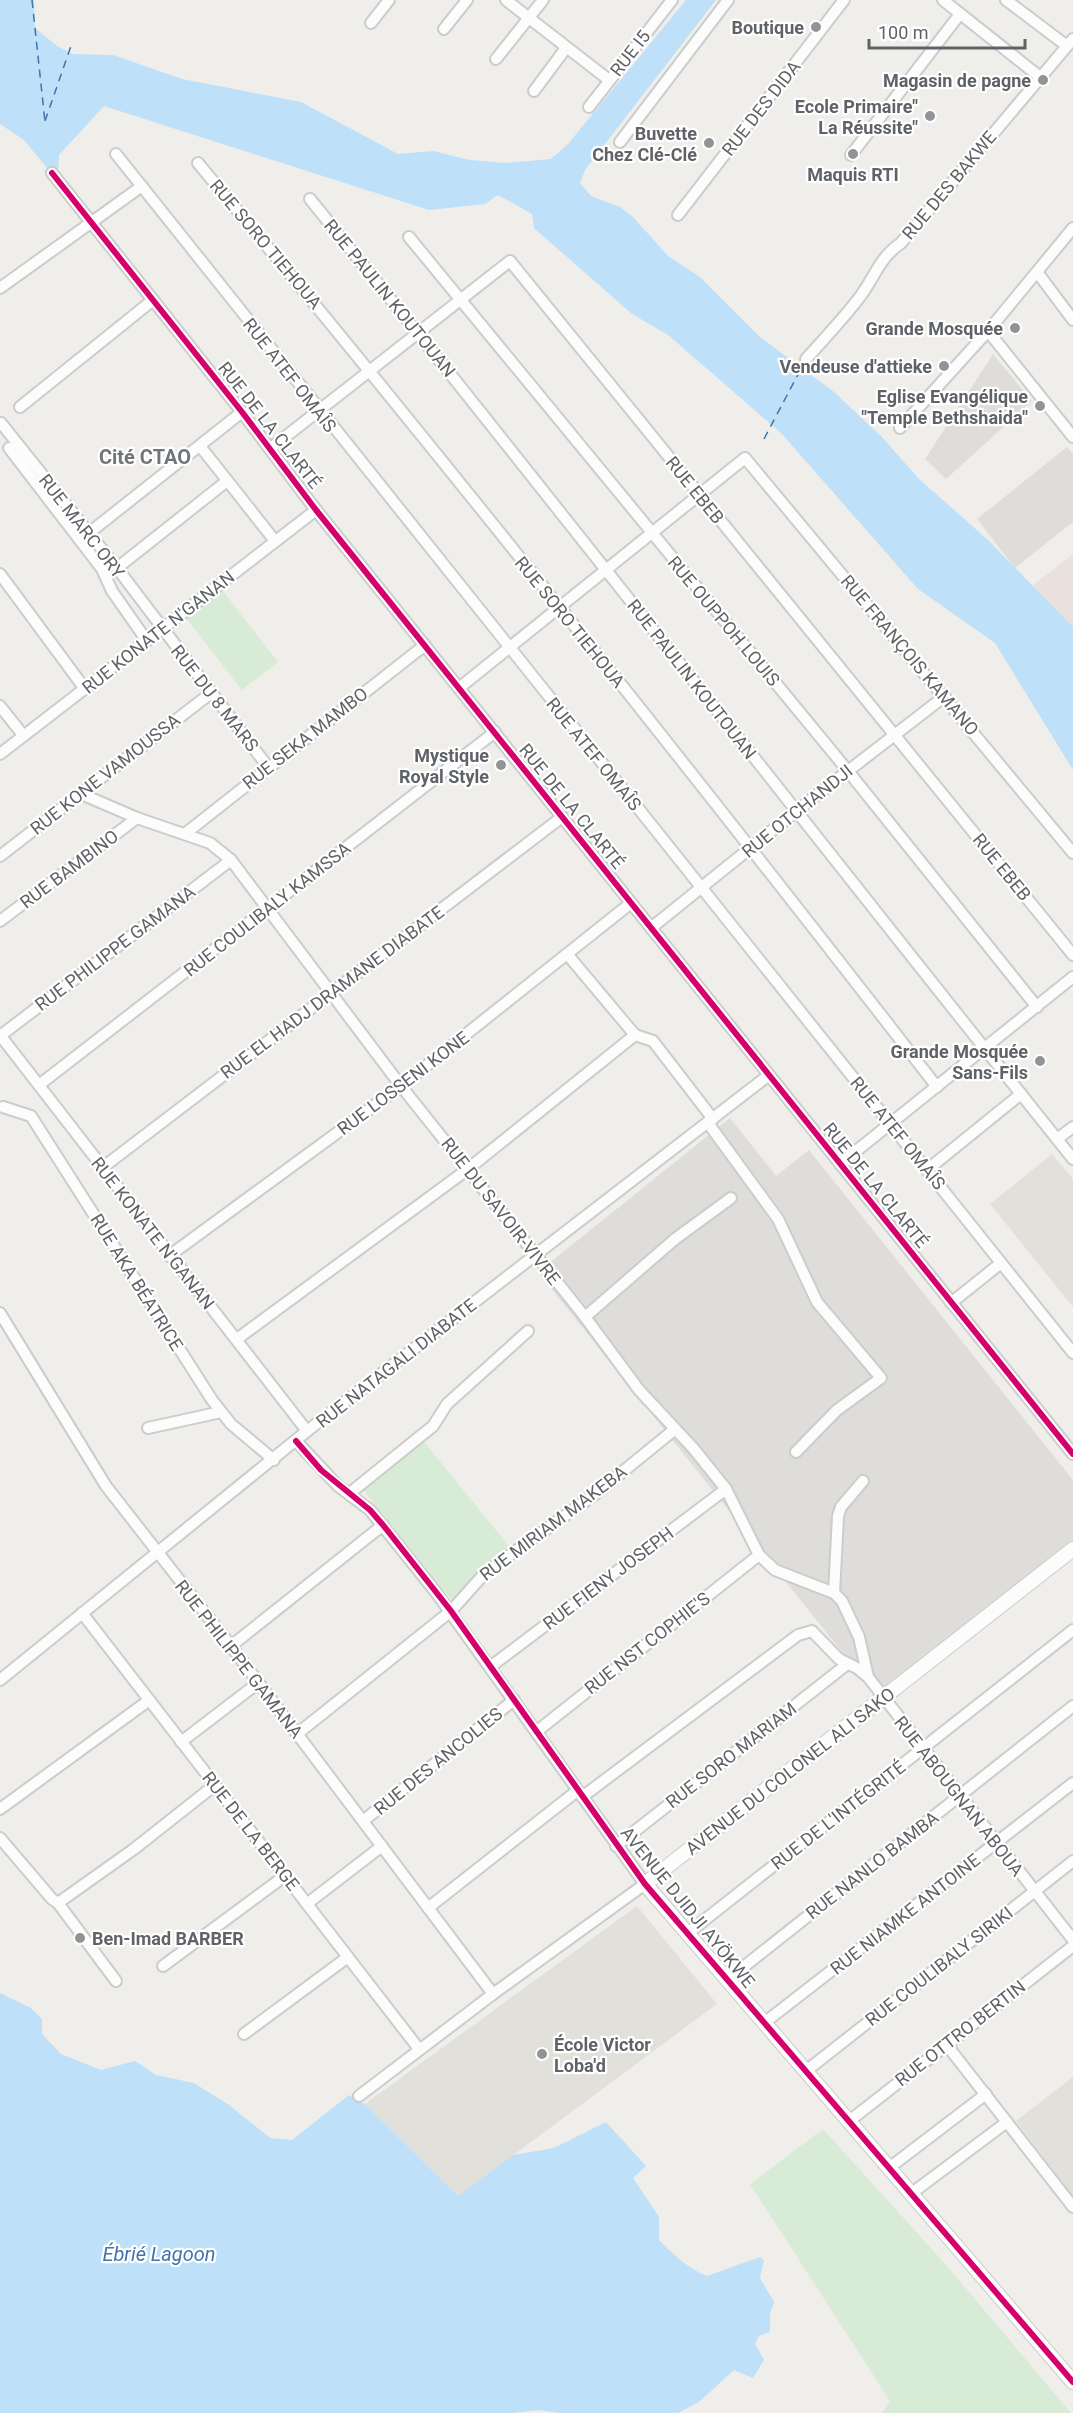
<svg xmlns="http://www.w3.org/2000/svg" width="1073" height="2413" viewBox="0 0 1073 2413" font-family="Roboto,sans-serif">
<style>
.industrial{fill:#dfddda}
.education{fill:#e2e0da}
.medical{fill:#eae0de}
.green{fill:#d8ebd6}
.water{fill:#bfe0f9}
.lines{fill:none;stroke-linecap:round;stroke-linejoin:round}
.ferry{stroke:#4174aa;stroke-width:1.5;stroke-dasharray:8 6;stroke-linecap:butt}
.minor-casing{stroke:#cbcccc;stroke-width:14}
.tertiary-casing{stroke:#cbcccc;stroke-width:16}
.minor{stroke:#fdfcfc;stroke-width:10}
.tertiary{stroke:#fdfcfc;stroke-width:14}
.cycleway-casing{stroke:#fff;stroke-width:10}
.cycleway{stroke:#d6006c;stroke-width:6}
.poi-dot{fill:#919496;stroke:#fff;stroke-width:2}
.labels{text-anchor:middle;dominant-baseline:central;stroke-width:4.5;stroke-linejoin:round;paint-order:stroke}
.poi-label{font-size:18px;font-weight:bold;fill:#5f6368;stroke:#fff;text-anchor:end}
.street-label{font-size:18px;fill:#5f6368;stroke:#fff}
.neighbourhood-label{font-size:20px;font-weight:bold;fill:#70757a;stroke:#fff}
.water-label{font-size:20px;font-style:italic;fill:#4174aa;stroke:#fff}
</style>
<rect width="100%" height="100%" fill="#efeeea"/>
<g class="industrial">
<path d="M993,354L1032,401L946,479L925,459Z"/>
<path d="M1067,447L1073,454V522L1015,568L977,519Z"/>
<path d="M730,1118L776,1176L809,1150L1073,1480V1541L878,1697L538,1272Z"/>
</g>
<g class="education">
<path d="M1052,1154L1073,1179V1307L990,1204Z"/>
<path d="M637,1906L717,2004L458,2196L365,2104Z"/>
<path d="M1073,2077V2196L1016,2121Z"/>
</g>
<path class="medical" d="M1073,554V627L1031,587Z"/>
<g class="green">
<path d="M222,590L278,662L242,690L186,618Z"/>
<path d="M421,1438L516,1555L455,1604L361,1487Z"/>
<path d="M823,2129L947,2266L1071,2413H882L890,2401L750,2184Z"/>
</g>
<g class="water">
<path d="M0,0H34L35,28L57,46L73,54L113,55L182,79L301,102L398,154L433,151L470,160L506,163L551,159L568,144L686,0H716L585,170L580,183L591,196L620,207L633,217L668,256L700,277L760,337L834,392L881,436L919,479L988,540L1073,627V770L995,643L918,589L782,434L668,335L632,314L534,228L532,214L498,195L485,204L429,210L104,106L59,155L58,174L47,168L24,140L0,124Z"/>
<path d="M0,1993L31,2008L42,2019V2034L61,2054L101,2070L135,2061L156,2075L194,2083L229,2105L270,2138L292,2140L349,2095L365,2104L458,2196L513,2155L554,2148L606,2122L646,2166L633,2178L659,2217V2240C674,2255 687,2268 707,2276L760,2257L764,2260L760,2278L774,2302L770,2314V2332L759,2336L755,2344L764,2360L753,2378L734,2370L699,2402L678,2413H561L540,2410L512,2413H0Z"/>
</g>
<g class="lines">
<g class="ferry">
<path d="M32,0L45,122"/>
<path d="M45,121L71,46"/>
<path d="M764,439L804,363"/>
</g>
<g class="minor-casing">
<g id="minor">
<path d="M506,0L609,80"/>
<path d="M943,0L1040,77"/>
<path d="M1006,0L1067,46"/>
<path d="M371,23L389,0"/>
<path d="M444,29L467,0"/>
<path d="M496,59L543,0"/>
<path d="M534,91L566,48"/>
<path d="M589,107L672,0"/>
<path d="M620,142L728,0"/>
<path d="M116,154L1073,1353"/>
<path d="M851,155L960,14"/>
<path d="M198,163C450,466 695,775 937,1087"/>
<path d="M52,173L242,412L316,510L1073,1454"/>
<path d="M310,199C567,517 817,840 1073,1159"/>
<path d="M678,215L844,0"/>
<path d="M409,237L848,771L1037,1007"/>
<path d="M1037,272L1073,320"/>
<path d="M0,288L142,186"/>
<path d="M988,331L1073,437"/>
<path d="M806,359C824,339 843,319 859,298C875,277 879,258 901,243L1073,39"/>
<path d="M20,407L153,300"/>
<path d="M1,423L117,568L268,767"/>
<path d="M900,428L988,331L1073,228"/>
<path d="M200,446L275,541"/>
<path d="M9,448L102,569L112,591L147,641"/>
<path d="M271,448L510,261L1073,955"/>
<path d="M89,533L242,412"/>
<path d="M117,568L227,481"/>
<path d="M0,574L85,689"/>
<path d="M459,688L745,458L1073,853"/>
<path d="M0,706L23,735"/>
<path d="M0,754L316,510"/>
<path d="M79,793L137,818L210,843L231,860L401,1086L585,1317L639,1390L693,1448L726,1489L759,1555L775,1570L834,1593L842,1601L859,1637L868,1677"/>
<path d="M186,833L425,645"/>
<path d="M0,856L211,693"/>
<path d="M0,921L137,818"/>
<path d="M651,928L795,812L945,696"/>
<path d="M567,954L635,1035L653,1041L713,1119"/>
<path d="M0,1035L307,1431"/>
<path d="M0,1036L231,860"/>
<path d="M39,1085L495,732"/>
<path d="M3,1107L31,1116L212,1400L231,1424L274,1460"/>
<path d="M708,1123L778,1219L817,1302L881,1378L837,1410L796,1452"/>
<path d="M1057,1139L1073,1127"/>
<path d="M840,1164L1073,977"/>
<path d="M102,1168L562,817"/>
<path d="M927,1170L1021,1094"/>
<path d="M169,1256L401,1086L631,903"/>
<path d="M951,1303L1001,1263"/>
<path d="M0,1313L106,1486L231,1646L493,1994"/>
<path d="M585,1317L675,1239L731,1198"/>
<path d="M237,1339L468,1169L635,1035"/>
<path d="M148,1428L221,1412"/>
<path d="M296,1441L338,1486L370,1510L435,1591L645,1884L493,1994L359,2096"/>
<path d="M350,1493L433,1426L447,1404L528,1331"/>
<path d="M834,1593L838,1516L841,1507L863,1481"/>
<path d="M82,1613L419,2049"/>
<path d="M231,1646L383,1525"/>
<path d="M490,1667L726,1489"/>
<path d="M0,1680L307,1431L769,1075"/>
<path d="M536,1732L759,1555"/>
<path d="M297,1734L451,1611L485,1573L594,1495L674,1430"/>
<path d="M181,1742L258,1683"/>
<path d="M582,1797L798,1635L812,1631L839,1659L857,1668L868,1677L1073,1940"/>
<path d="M0,1809L148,1701"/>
<path d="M363,1821L514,1700"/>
<path d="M0,1838L52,1899L58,1903L134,1849L215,1785"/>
<path d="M616,1846L846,1665"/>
<path d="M58,1903L116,1981"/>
<path d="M308,1903L382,1846"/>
<path d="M428,1908L577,1791"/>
<path d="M688,1933L1073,1630"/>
<path d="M163,1966L286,1875"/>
<path d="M727,1980L1073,1706"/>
<path d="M764,2023L1073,1783"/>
<path d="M244,2034L348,1957"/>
<path d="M946,2044L1073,2207"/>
<path d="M806,2071L1073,1861"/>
<path d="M848,2122L1073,1946"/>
<path d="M889,2168L986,2094"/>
<path d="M912,2193L1007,2122"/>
</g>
</g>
<g class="tertiary-casing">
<path id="tertiary" d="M1073,1549L645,1884L1073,2382"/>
</g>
<use href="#minor" class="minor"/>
<use href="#tertiary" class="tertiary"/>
<g class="cycleway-casing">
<g id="cycleway">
<path d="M52,173L242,412L316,510L1073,1454"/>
<path d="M296,1441L321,1470L370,1510L383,1525L451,1611L645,1884L1073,2382"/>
</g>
</g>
<use href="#cycleway" class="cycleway"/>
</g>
<g class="poi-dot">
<circle cx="816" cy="27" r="6"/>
<circle cx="1043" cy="80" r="6"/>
<circle cx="930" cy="116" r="6"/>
<circle cx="709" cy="143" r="6"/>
<circle cx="853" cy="154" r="6"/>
<circle cx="1015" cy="328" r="6"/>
<circle cx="944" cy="366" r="6"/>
<circle cx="1040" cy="406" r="6"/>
<circle cx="501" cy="765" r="6"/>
<circle cx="1040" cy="1061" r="6"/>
<circle cx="80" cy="1938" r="6"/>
<circle cx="542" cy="2054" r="6"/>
</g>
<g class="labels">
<g class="poi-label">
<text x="804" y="27">Boutique</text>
<text x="1031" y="80">Magasin de pagne</text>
<text x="918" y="106">Ecole Primaire"<tspan x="918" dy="21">La Réussite"</tspan></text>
<text x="697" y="133">Buvette<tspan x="697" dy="21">Chez Clé-Clé</tspan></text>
<text x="853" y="174" text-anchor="middle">Maquis RTI</text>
<text x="1003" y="328">Grande Mosquée</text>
<text x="932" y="366">Vendeuse d'attieke</text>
<text x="1028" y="396">Eglise Evangélique<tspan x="1028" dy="21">"Temple Bethshaida"</tspan></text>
<text x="489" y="755">Mystique<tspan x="489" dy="21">Royal Style</tspan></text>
<text x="1028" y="1051">Grande Mosquée<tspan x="1028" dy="21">Sans-Fils</tspan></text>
<text x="92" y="1938" text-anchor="start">Ben-Imad BARBER</text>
<text x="554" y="2044" text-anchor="start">École Victor<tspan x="554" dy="21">Loba'd</tspan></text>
</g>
<g class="street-label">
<text transform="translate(630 53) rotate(-52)">RUE I5</text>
<text transform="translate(761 108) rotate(-52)">RUE DES DIDA</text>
<text transform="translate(949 185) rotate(-50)">RUE DES BAKWE</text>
<text transform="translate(266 244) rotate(50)">RUE SORO TIEHOUA</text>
<text transform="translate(390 298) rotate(51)">RUE PAULIN KOUTOUAN</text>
<text transform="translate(290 375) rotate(52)">RUE ATEF OMAÎS</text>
<text transform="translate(270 425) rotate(52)">RUE DE LA CLARTÉ</text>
<text transform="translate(695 490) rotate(51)">RUE EBEB</text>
<text transform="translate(82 526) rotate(52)">RUE MARC ORY</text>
<text transform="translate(724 621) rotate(50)">RUE OUPPOH LOUIS</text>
<text transform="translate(570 622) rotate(51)">RUE SORO TIEHOUA</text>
<text transform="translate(158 632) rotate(-38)">RUE KONATE N'GANAN</text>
<text transform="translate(910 655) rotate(50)">RUE FRANÇOIS KAMANO</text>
<text transform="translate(692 679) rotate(52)">RUE PAULIN KOUTOUAN</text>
<text transform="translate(215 698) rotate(52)">RUE DU 8 MARS</text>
<text transform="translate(305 738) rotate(-38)">RUE SEKA MAMBO</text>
<text transform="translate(594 754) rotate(51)">RUE ATEF OMAÎS</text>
<text transform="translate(105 774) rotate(-38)">RUE KONE VAMOUSSA</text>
<text transform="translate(572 806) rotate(51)">RUE DE LA CLARTÉ</text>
<text transform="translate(797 811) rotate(-39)">RUE OTCHANDJI</text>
<text transform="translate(1002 867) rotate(51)">RUE EBEB</text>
<text transform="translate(69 869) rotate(-37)">RUE BAMBINO</text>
<text transform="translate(267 909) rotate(-38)">RUE COULIBALY KAMSSA</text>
<text transform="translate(115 948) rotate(-37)">RUE PHILIPPE GAMANA</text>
<text transform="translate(332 992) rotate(-37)">RUE EL HADJ DRAMANE DIABATE</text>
<text transform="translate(403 1083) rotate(-37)">RUE LOSSENI KONE</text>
<text transform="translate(898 1133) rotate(51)">RUE ATEF OMAÎS</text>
<text transform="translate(876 1185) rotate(51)">RUE DE LA CLARTÉ</text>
<text transform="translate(501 1211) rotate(52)">RUE DU SAVOIR-VIVRE</text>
<text transform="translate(153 1233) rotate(52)">RUE KONATE N'GANAN</text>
<text transform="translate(137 1282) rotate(58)">RUE AKA BÉATRICE</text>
<text transform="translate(396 1363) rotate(-38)">RUE NATAGALI DIABATE</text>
<text transform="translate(553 1523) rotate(-37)">RUE MIRIAM MAKEBA</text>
<text transform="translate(608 1578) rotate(-37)">RUE FIENY JOSEPH</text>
<text transform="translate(647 1643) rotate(-38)">RUE NST COPHIE'S</text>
<text transform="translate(239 1659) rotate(52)">RUE PHILIPPE GAMANA</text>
<text transform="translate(731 1755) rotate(-38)">RUE SORO MARIAM</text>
<text transform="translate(438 1761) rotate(-39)">RUE DES ANCOLIES</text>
<text transform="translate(790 1771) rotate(-38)">AVENUE DU COLONEL ALI SAKO</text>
<text transform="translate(959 1796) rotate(52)">RUE ABOUGNAN ABOUA</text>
<text transform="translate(838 1815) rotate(-38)">RUE DE L'INTÉGRITÉ</text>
<text transform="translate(251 1831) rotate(52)">RUE DE LA BERGE</text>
<text transform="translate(872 1865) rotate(-38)">RUE NANLO BAMBA</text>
<text transform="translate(688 1907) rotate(51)">AVENUE DJIDJI AYÖKWE</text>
<text transform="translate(905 1914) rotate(-38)">RUE NIAMKE ANTOINE</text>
<text transform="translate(939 1966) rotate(-38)">RUE COULIBALY SIRIKI</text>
<text transform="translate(960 2033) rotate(-38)">RUE OTTRO BERTIN</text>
</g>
<g class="neighbourhood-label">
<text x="145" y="457">Cité CTAO</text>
</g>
<g class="water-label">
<text x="159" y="2254">Ébrié Lagoon</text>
</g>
</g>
<path d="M869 39v9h156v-9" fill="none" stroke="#5f6368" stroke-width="3"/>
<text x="878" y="39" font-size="18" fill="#5f6368" stroke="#ffffff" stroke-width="4.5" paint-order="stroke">100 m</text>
</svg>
